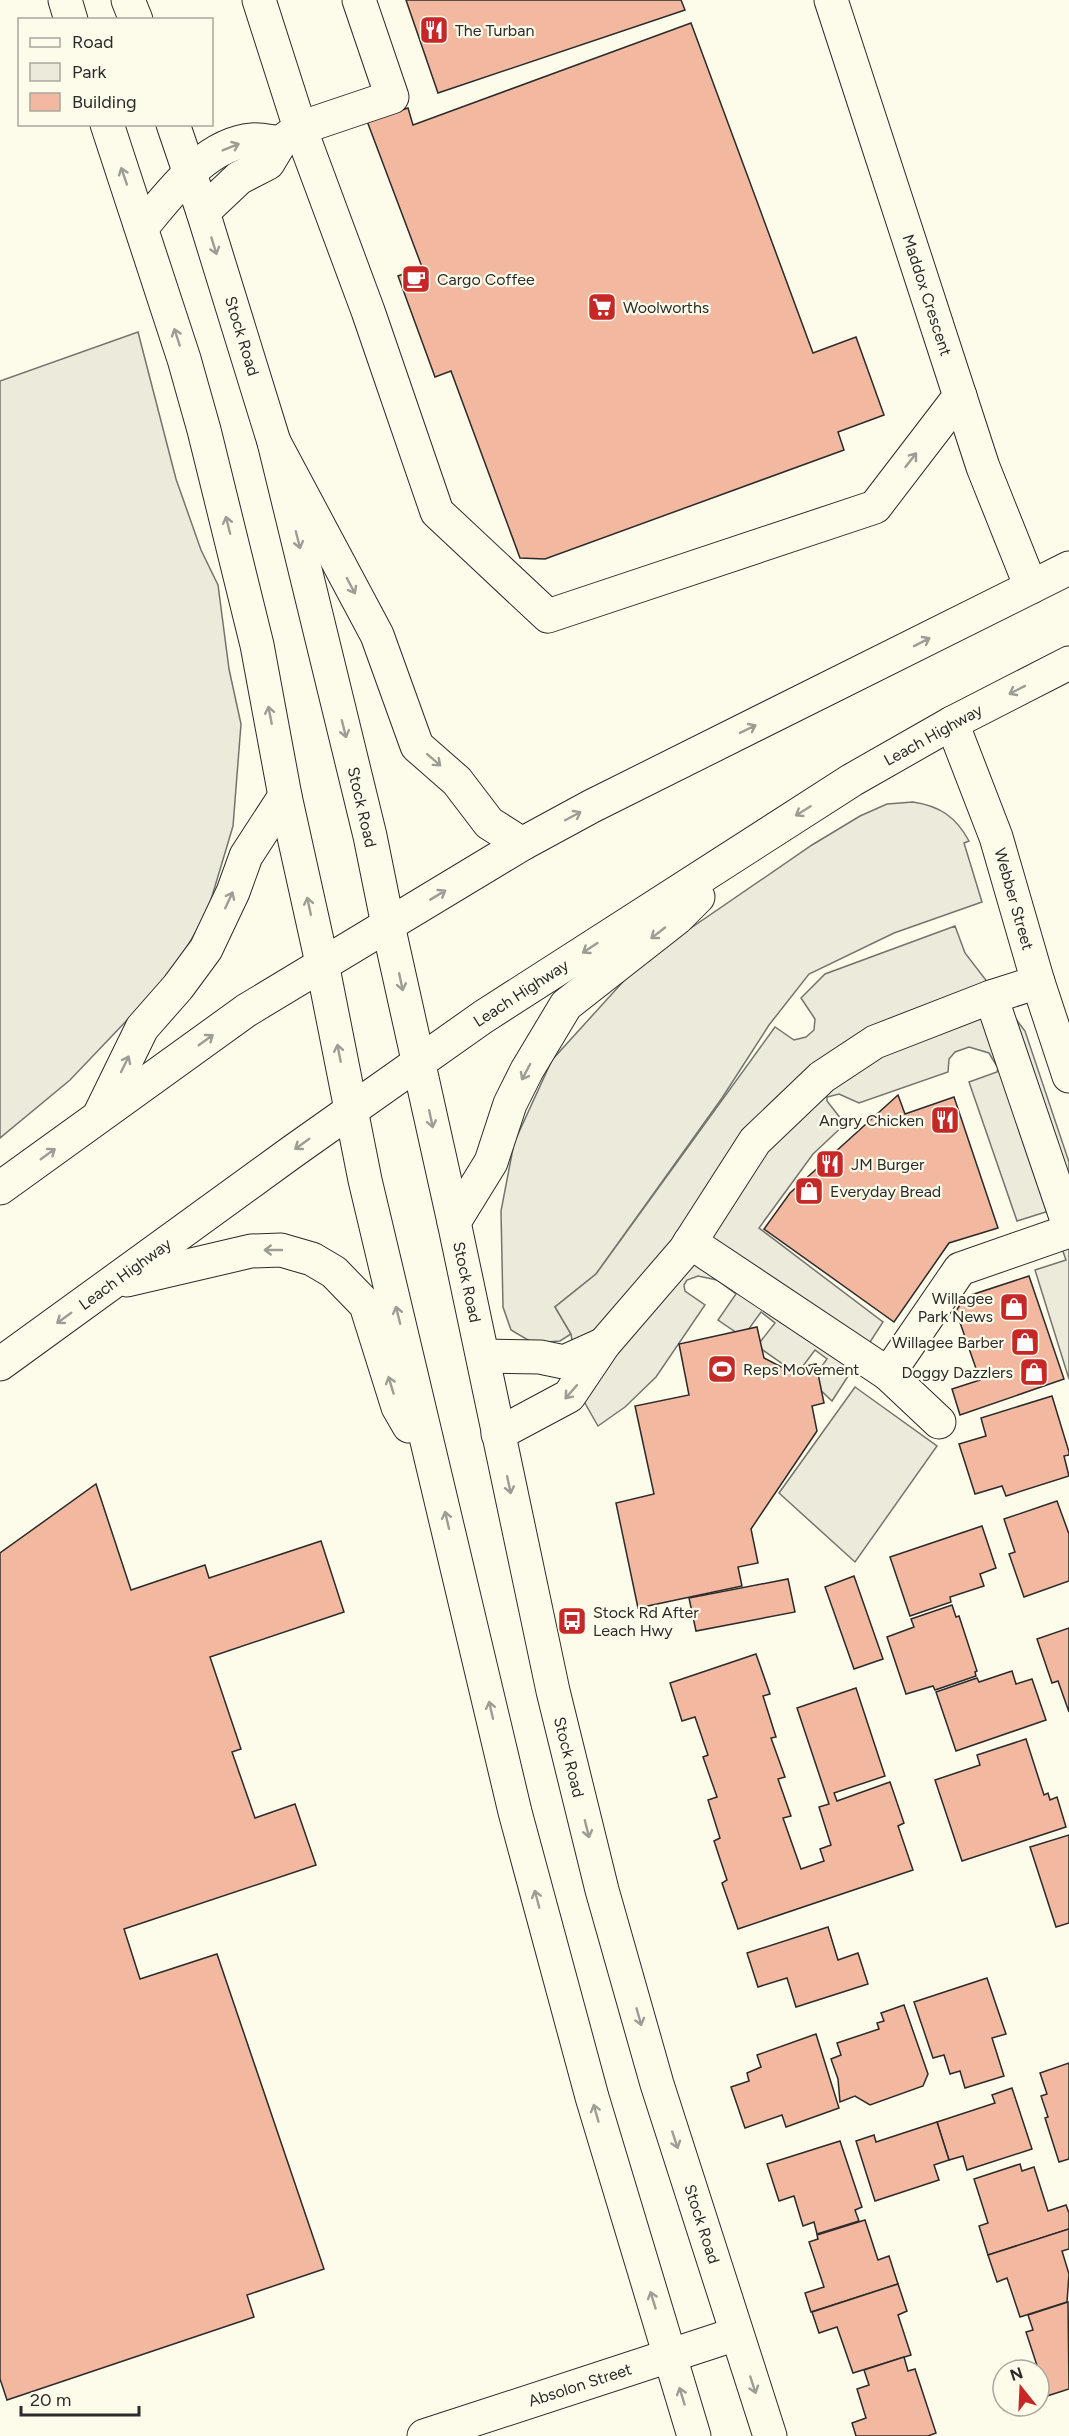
<svg xmlns="http://www.w3.org/2000/svg" width="1069" height="2436" viewBox="0 0 1069 2436" font-family="Figtree,sans-serif">
<style>
.green{fill:#ecebdb;stroke:#74746e;stroke-width:1.5}
.parking{fill:#eceadb;stroke:#74746e;stroke-width:1.5}
.building{fill:#f2b8a0;stroke:#2b2b2b;stroke-width:1.5}
.lines{fill:none;stroke-linecap:round;stroke-linejoin:round}
.minor-casing{stroke:#2b2b2b;stroke-width:35}
.major-casing{stroke:#2b2b2b;stroke-width:35}
.highway-casing{stroke:#2b2b2b;stroke-width:35}
.minor{stroke:#fdfbea;stroke-width:33}
.major{stroke:#fdfbea;stroke-width:33}
.highway{stroke:#fdfbea;stroke-width:33}
.oneway{stroke:#9e9d94}
.labels{text-anchor:middle;dominant-baseline:central;stroke-width:4.5;stroke-linejoin:round;paint-order:stroke}
.poi-label{font-size:16px;fill:#2b2b2b;stroke:#fdfbea;text-anchor:start}
.street-label{font-size:16px;fill:#2b2b2b;stroke:#fdfbea}
</style>
<rect width="100%" height="100%" fill="#fdfbea"/>
<g class="green">
<path d="M138,332L176,479L201,550L218,585L229,669L241,724L233,826L207,913L171,974L70,1080L0,1138V381Z"/>
<path d="M913,802C940,806 956,817 969,841L964,843L982,902L894,933L809,974L769,1025L722,1098L596,1274L555,1307L571,1334L560,1341L533,1343L511,1330L503,1307L501,1211L514,1143L552,1060L640,963L812,845L860,816L887,804Z"/>
</g>
<g class="parking">
<path d="M955,926L965,953L1025,1031L1069,1162V1379L1035,1270L1066,1260L1049,1211L1017,1221L969,1082L997,1072L998,1068L989,1053L969,1047L955,1052L949,1059L948,1072L859,1103L839,1094L827,1097V1101L845,1124L813,1154L759,1228L883,1322L832,1401L811,1381L827,1359L815,1350L797,1374L757,1346L775,1323L761,1312L743,1337L718,1320L736,1294L717,1280L698,1276L687,1280L684,1285L685,1291L705,1305L656,1377L625,1407L598,1426L582,1398L571,1334L555,1307L596,1274L775,1027L794,1040L806,1037L814,1030L815,1019L801,998L825,974Z"/>
<path d="M855,1387L937,1446L855,1562L779,1493Z"/>
</g>
<g class="building">
<path d="M406,0H681L685,10L438,93Z"/>
<path d="M691,23L813,353L856,337L884,415L838,432L844,450L545,559L520,558L451,371L435,377L398,276L422,267L367,121L408,108L413,125Z"/>
<path d="M898,1095L905,1114L954,1097L998,1228L949,1243L894,1322L764,1229L790,1193Z"/>
<path d="M1029,1276L1064,1379L960,1415L952,1389L980,1380L956,1311L965,1297Z"/>
<path d="M757,1327L764,1358L787,1370L816,1364L824,1403L812,1406L817,1431L751,1529L758,1563L738,1567L742,1586L638,1608L616,1503L654,1494L635,1406L689,1395L679,1344Z"/>
<path d="M1052,1396L1069,1452V1455L1064,1456L1069,1476L1006,1496L1002,1486L975,1494L959,1444L986,1436L981,1418Z"/>
<path d="M96,1484L131,1590L205,1565L209,1578L321,1541L344,1612L210,1657L241,1749L232,1752L255,1818L295,1804L316,1865L124,1929L140,1979L217,1954L324,2269L247,2295L254,2317L7,2400L0,2379V1553Z"/>
<path d="M1057,1501L1069,1534V1581L1024,1597L1009,1554L1015,1552L1004,1519Z"/>
<path d="M982,1526L996,1568L980,1574L984,1586L950,1597L951,1602L910,1616L890,1557Z"/>
<path d="M854,1576L883,1659L854,1669L825,1587Z"/>
<path d="M788,1579L795,1612L696,1631L689,1598Z"/>
<path d="M952,1605L956,1617L959,1616L977,1671L975,1672L976,1676L935,1690L933,1686L906,1694L887,1637L914,1627L911,1619Z"/>
<path d="M1069,1628V1712L1058,1681L1052,1683L1037,1639Z"/>
<path d="M756,1654L770,1694L763,1696L776,1737L771,1738L785,1777L778,1779L791,1816L783,1818L801,1869L824,1861L820,1849L831,1845L819,1807L829,1804L797,1708L856,1688L885,1776L834,1793L837,1801L890,1782L904,1823L898,1826L913,1870L738,1929L722,1883L727,1880L714,1841L720,1838L708,1800L717,1797L703,1757L708,1755L695,1717L682,1721L670,1683Z"/>
<path d="M1012,1671L1016,1684L1032,1679L1046,1720L956,1751L936,1692L977,1678L979,1682Z"/>
<path d="M1026,1739L1044,1795L1048,1793L1050,1800L1057,1797L1066,1827L962,1861L935,1780L980,1765L977,1755Z"/>
<path d="M1069,1835V1923L1056,1927L1030,1847Z"/>
<path d="M828,1927L838,1960L858,1953L868,1984L796,2007L787,1978L758,1987L747,1953Z"/>
<path d="M987,1978L1006,2034L992,2038L1004,2076L965,2088L960,2071L950,2074L944,2055L933,2058L914,2002Z"/>
<path d="M904,2005L928,2074L923,2086L870,2105L855,2096L840,2102L838,2079L831,2059L841,2055L837,2043L879,2029L877,2023L884,2021L881,2013Z"/>
<path d="M816,2034L839,2108L786,2127L782,2115L745,2128L731,2087L749,2081L747,2073L761,2067L757,2055Z"/>
<path d="M1069,2063V2159L1059,2162L1045,2118L1048,2117L1041,2096L1047,2094L1040,2073Z"/>
<path d="M1012,2088L1032,2149L967,2170L963,2156L949,2160L937,2122L995,2103L992,2095Z"/>
<path d="M937,2122L949,2160L934,2165L939,2180L875,2201L856,2141L874,2135L876,2142Z"/>
<path d="M840,2141L862,2207L855,2210L859,2221L817,2234L814,2222L803,2226L794,2196L779,2201L767,2164Z"/>
<path d="M1020,2164L1022,2171L1034,2167L1048,2211L1066,2205L1069,2213V2229L988,2255L979,2226L988,2223L974,2179Z"/>
<path d="M865,2220L878,2260L889,2256L898,2284L811,2312L805,2293L824,2287L809,2242L818,2239L817,2235Z"/>
<path d="M1069,2229V2249L1062,2251L1069,2274L1067,2302L1020,2317L1007,2278L997,2282L988,2255Z"/>
<path d="M898,2284L907,2311L898,2315L911,2355L853,2373L837,2327L819,2333L812,2312Z"/>
<path d="M1068,2302L1069,2389L1047,2396L1026,2332L1033,2330L1028,2315Z"/>
<path d="M904,2357L908,2371L915,2369L936,2433L928,2436H856L852,2423L866,2418L857,2389L869,2385L864,2370Z"/>
</g>
<g class="lines">
<g class="minor-casing">
<g id="minor">
<path d="M259,0L300,128L368,311L437,512L548,616L875,507L960,396"/>
<path d="M831,0L983,467L1031,587"/>
<path d="M203,212L239,178L268,163L280,143L300,128L392,97L359,0"/>
<path d="M142,227C170,194 205,144 252,140C261,139 271,142 280,143"/>
<path d="M952,723L996,837L1038,982L1069,1076"/>
<path d="M991,997L1069,1226"/>
<path d="M690,1242L888,1374L960,1269L1069,1231"/>
<path d="M483,1356L540,1357L564,1362L604,1344"/>
<path d="M888,1374L939,1422"/>
<path d="M498,1434L569,1396L604,1344L685,1250L755,1141L822,1077L875,1042L991,997L1038,982"/>
<path d="M424,2436L736,2334"/>
</g>
</g>
<g class="major-casing">
<g id="major">
<path d="M65,0L71,20"/>
<path d="M128,0L136,20"/>
<path d="M107,124L184,359L204,430L257,645L285,796L322,963"/>
<path d="M173,124L203,212L274,442L370,836L388,925"/>
<path d="M99,1116L142,1028L178,987L206,949L233,892L246,856L285,796"/>
</g>
</g>
<g class="highway-casing">
<g id="highway">
<path d="M274,442L377,635L417,746L457,781L489,823L522,844"/>
<path d="M388,925L454,1222L553,1691L602,1890L657,2084L770,2436"/>
<path d="M322,963L365,1180L515,1812L592,2097L694,2436"/>
<path d="M0,1188L247,1010L522,844L592,806L1069,568"/>
<path d="M454,1222L491,1162L510,1104L527,1070L566,1005L677,918L698,897"/>
<path d="M127,1280L251,1251L281,1250L312,1259L334,1272L366,1305L398,1407L409,1426"/>
<path d="M0,1364L292,1152L483,1017L852,780L952,723L1069,663"/>
</g>
</g>
<use href="#minor" class="minor"/>
<use href="#major" class="major"/>
<use href="#highway" class="highway"/>
</g>
<defs><path id="oneway-shaft" d="M-6 0H5M1.5-3L5.5 0L1.5 3" fill="none" stroke-width="1.6" stroke-linecap="round" stroke-linejoin="round" transform="scale(1.5)"/></defs>
<g class="oneway">
<use href="#oneway-shaft" transform="translate(231 147) rotate(-22)"/>
<use href="#oneway-shaft" transform="translate(124 176) rotate(-109)"/>
<use href="#oneway-shaft" transform="translate(214 246) rotate(73)"/>
<use href="#oneway-shaft" transform="translate(177 337) rotate(-108)"/>
<use href="#oneway-shaft" transform="translate(911 460) rotate(-52)"/>
<use href="#oneway-shaft" transform="translate(228 525) rotate(-104)"/>
<use href="#oneway-shaft" transform="translate(298 540) rotate(76)"/>
<use href="#oneway-shaft" transform="translate(351 586) rotate(62)"/>
<use href="#oneway-shaft" transform="translate(922 642) rotate(-27)"/>
<use href="#oneway-shaft" transform="translate(1017 690) rotate(153)"/>
<use href="#oneway-shaft" transform="translate(270 715) rotate(-101)"/>
<use href="#oneway-shaft" transform="translate(344 729) rotate(76)"/>
<use href="#oneway-shaft" transform="translate(748 729) rotate(-26)"/>
<use href="#oneway-shaft" transform="translate(434 760) rotate(41)"/>
<use href="#oneway-shaft" transform="translate(803 811) rotate(148)"/>
<use href="#oneway-shaft" transform="translate(573 816) rotate(-28)"/>
<use href="#oneway-shaft" transform="translate(438 895) rotate(-31)"/>
<use href="#oneway-shaft" transform="translate(229 900) rotate(-65)"/>
<use href="#oneway-shaft" transform="translate(309 906) rotate(-102)"/>
<use href="#oneway-shaft" transform="translate(658 933) rotate(142)"/>
<use href="#oneway-shaft" transform="translate(590 948) rotate(147)"/>
<use href="#oneway-shaft" transform="translate(401 982) rotate(78)"/>
<use href="#oneway-shaft" transform="translate(206 1040) rotate(-36)"/>
<use href="#oneway-shaft" transform="translate(339 1053) rotate(-101)"/>
<use href="#oneway-shaft" transform="translate(125 1064) rotate(-64)"/>
<use href="#oneway-shaft" transform="translate(526 1072) rotate(118)"/>
<use href="#oneway-shaft" transform="translate(431 1119) rotate(78)"/>
<use href="#oneway-shaft" transform="translate(302 1144) rotate(144)"/>
<use href="#oneway-shaft" transform="translate(48 1154) rotate(-36)"/>
<use href="#oneway-shaft" transform="translate(273 1250) rotate(-180)"/>
<use href="#oneway-shaft" transform="translate(398 1315) rotate(-104)"/>
<use href="#oneway-shaft" transform="translate(64 1318) rotate(144)"/>
<use href="#oneway-shaft" transform="translate(391 1385) rotate(-107)"/>
<use href="#oneway-shaft" transform="translate(571 1392) rotate(131)"/>
<use href="#oneway-shaft" transform="translate(509 1485) rotate(78)"/>
<use href="#oneway-shaft" transform="translate(447 1520) rotate(-103)"/>
<use href="#oneway-shaft" transform="translate(491 1710) rotate(-103)"/>
<use href="#oneway-shaft" transform="translate(587 1829) rotate(76)"/>
<use href="#oneway-shaft" transform="translate(537 1899) rotate(-105)"/>
<use href="#oneway-shaft" transform="translate(639 2017) rotate(74)"/>
<use href="#oneway-shaft" transform="translate(596 2113) rotate(-106)"/>
<use href="#oneway-shaft" transform="translate(675 2140) rotate(72)"/>
<use href="#oneway-shaft" transform="translate(653 2300) rotate(-107)"/>
<use href="#oneway-shaft" transform="translate(753 2385) rotate(72)"/>
<use href="#oneway-shaft" transform="translate(682 2396) rotate(-107)"/>
</g>
<defs>
<g id="restaurant-square" transform="scale(1.5)"><rect x="-9" y="-9" width="18" height="18" rx="4" fill="#c62828" stroke="#fdfbea"/><path d="M-5-6h1v4h1v-4h1v4h1v-4h1v5L-1.5 .5V6h-2V.5L-5-1ZM5-6V6H3V1.5H1.5Q1.5-4 5-6Z" fill="#fff"/></g>
<g id="cafe-square" transform="scale(1.5)"><rect x="-9" y="-9" width="18" height="18" rx="4" fill="#c62828" stroke="#fdfbea"/><path d="M-5.5-4.5H6V0H3Q3 3.5 0 3.5H-2.5Q-5.5 3.5-5.5 0ZM3-3.2v2h1.7v-2ZM-6 4.5H4V6H-6Z" fill="#fff"/></g>
<g id="supermarket-square" transform="scale(1.5)"><rect x="-9" y="-9" width="18" height="18" rx="4" fill="#c62828" stroke="#fdfbea"/><path d="M-6-5.5h2.5l.6 2H6L4.5 2H-2.5L-4.4-4H-6ZM-1.5 3.2a1.3 1.3 0 1 0 .1 0ZM3 3.2a1.3 1.3 0 1 0 .1 0Z" fill="#fff"/></g>
<g id="shop-square" transform="scale(1.5)"><rect x="-9" y="-9" width="18" height="18" rx="4" fill="#c62828" stroke="#fdfbea"/><path d="M-5-2.5h2.3a2.7 3.5 0 0 1 5.4 0H5L5.5 6h-11ZM-1.5-2.5h3a1.5 2.3 0 0 0-3 0Z" fill="#fff"/></g>
<g id="stadium-square" transform="scale(1.5)"><rect x="-9" y="-9" width="18" height="18" rx="4" fill="#c62828" stroke="#fdfbea"/><path d="M0-5a6.5 5 0 1 0 0 10a6.5 5 0 1 0 0-10ZM-3.5-1.8h7v3.6h-7Z" fill="#fff"/></g>
<g id="bus-square" transform="scale(1.5)"><rect x="-9" y="-9" width="18" height="18" rx="4" fill="#c62828" stroke="#fdfbea"/><path d="M-5-6H5V4H4V6H2V4H-2V6H-4V4H-5ZM-3.5-4V0h7V-4ZM-3.5 1.2v1.5H-2V1.2ZM2 1.2v1.5H3.5V1.2Z" fill="#fff"/></g>
</defs>
<g fill-rule="evenodd">
<use href="#restaurant-square" x="434" y="30"/>
<use href="#cafe-square" x="416" y="279"/>
<use href="#supermarket-square" x="602" y="307"/>
<use href="#restaurant-square" x="945" y="1120"/>
<use href="#restaurant-square" x="830" y="1164"/>
<use href="#shop-square" x="809" y="1191"/>
<use href="#shop-square" x="1014" y="1307"/>
<use href="#shop-square" x="1025" y="1342"/>
<use href="#stadium-square" x="722" y="1369"/>
<use href="#shop-square" x="1034" y="1372"/>
<use href="#bus-square" x="572" y="1621"/>
</g>
<g class="labels">
<g class="poi-label">
<text x="455" y="30">The Turban</text>
<text x="437" y="279">Cargo Coffee</text>
<text x="623" y="307">Woolworths</text>
<text x="924" y="1120" text-anchor="end">Angry Chicken</text>
<text x="851" y="1164">JM Burger</text>
<text x="830" y="1191">Everyday Bread</text>
<text x="993" y="1298" text-anchor="end">Willagee<tspan x="993" dy="18">Park News</tspan></text>
<text x="1004" y="1342" text-anchor="end">Willagee Barber</text>
<text x="743" y="1369">Reps Movement</text>
<text x="1013" y="1372" text-anchor="end">Doggy Dazzlers</text>
<text x="593" y="1612">Stock Rd After<tspan x="593" dy="18">Leach Hwy</tspan></text>
</g>
<g class="street-label">
<text transform="translate(927 295) rotate(72)">Maddox Crescent</text>
<text transform="translate(242 336) rotate(73)">Stock Road</text>
<text transform="translate(933 735) rotate(-29)">Leach Highway</text>
<text transform="translate(362 807) rotate(77)">Stock Road</text>
<text transform="translate(1014 899) rotate(74)">Webber Street</text>
<text transform="translate(521 993) rotate(-33)">Leach Highway</text>
<text transform="translate(125 1274) rotate(-36)">Leach Highway</text>
<text transform="translate(467 1282) rotate(78)">Stock Road</text>
<text transform="translate(569 1757) rotate(76)">Stock Road</text>
<text transform="translate(702 2224) rotate(72)">Stock Road</text>
<text transform="translate(580 2385) rotate(-18)">Absolon Street</text>
</g>
</g>
<rect x="18" y="18" width="195" height="108" fill="#fdfbea" stroke="#a9a89e" stroke-width="1.5"/>
<rect x="30" y="38" width="30" height="9" fill="#fdfbea" stroke="#a9a89e" stroke-width="1.5"/>
<text x="72" y="48" font-size="18" fill="#2b2b2b">Road</text>
<rect x="30" y="63" width="30" height="18" fill="#ecebdb" stroke="#a9a89e" stroke-width="1.5"/>
<text x="72" y="78" font-size="18" fill="#2b2b2b">Park</text>
<rect x="30" y="93" width="30" height="18" fill="#f2b8a0" stroke="#a9a89e" stroke-width="1.5"/>
<text x="72" y="108" font-size="18" fill="#2b2b2b">Building</text>
<g transform="translate(1021 2388) rotate(342)"><circle r="28" fill="#fdfbea" stroke="#a9a89e" stroke-width="1.5"/>
<path d="M0-4.5L10 22L0 15L-10 22Z" fill="#c62828"/>
<text y="-9" font-size="16" font-weight="bold" text-anchor="middle" fill="#2b2b2b">N</text>
</g>
<path d="M21 2406v9h118v-9" fill="none" stroke="#2b2b2b" stroke-width="3"/>
<text x="30" y="2406" font-size="18" fill="#2b2b2b" stroke="#fdfbea" stroke-width="4.5" paint-order="stroke">20 m</text>
</svg>
